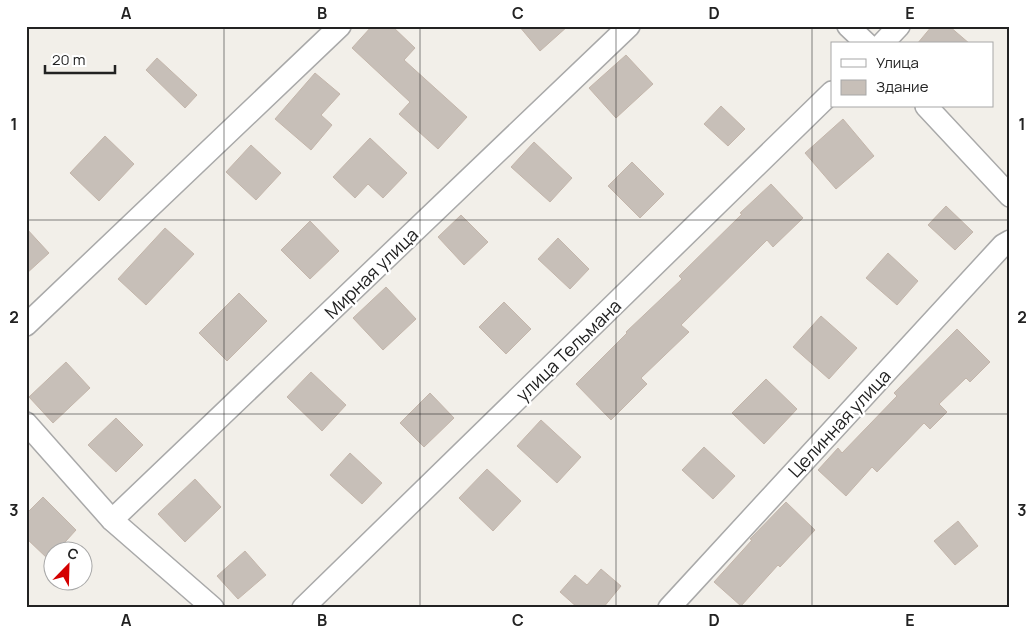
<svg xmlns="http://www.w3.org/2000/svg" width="1036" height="634" viewBox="0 0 1036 634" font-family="Manrope,sans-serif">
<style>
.building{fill:#c7bfb8;stroke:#c4b6ab}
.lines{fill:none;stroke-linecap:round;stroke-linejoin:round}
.minor-casing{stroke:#a9a9a9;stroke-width:24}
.minor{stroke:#fff;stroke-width:21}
.grid{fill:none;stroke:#222;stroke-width:1;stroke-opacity:0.55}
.labels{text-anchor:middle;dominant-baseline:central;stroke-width:5;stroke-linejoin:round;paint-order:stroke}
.street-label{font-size:18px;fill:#222;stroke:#fff}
.neatline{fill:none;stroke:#222;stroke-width:2}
.grid-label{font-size:16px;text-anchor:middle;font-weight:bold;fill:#222}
</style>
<rect width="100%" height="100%" fill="#f2efe9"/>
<g class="building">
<path d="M372,26H392L415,48L404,60L467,117L438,149L399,114L410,102L352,48Z"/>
<path d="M519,26H568L540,51Z"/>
<path d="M932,26H949L970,44H917Z"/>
<path d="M626,55L653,84L616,118L589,88Z"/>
<path d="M157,58L197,95L185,108L146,70Z"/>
<path d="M315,73L340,94L321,115L332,125L311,150L275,119Z"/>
<path d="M721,106L745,129L728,146L704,124Z"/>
<path d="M843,119L874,156L836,189L805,153Z"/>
<path d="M105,136L134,164L99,201L70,173Z"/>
<path d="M370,138L407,173L383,198L368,184L355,198L333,177Z"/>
<path d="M534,142L572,178L550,202L511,167Z"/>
<path d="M251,145L281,173L256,200L226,172Z"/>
<path d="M632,162L664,194L640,218L608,186Z"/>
<path d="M771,184L803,218L773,247L767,240L681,325L689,332L641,378L647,384L611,420L576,384L627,333L626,332L682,279L679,276L742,214L740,213Z"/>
<path d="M946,206L973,232L955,250L928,225Z"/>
<path d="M461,215L488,242L464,265L438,237Z"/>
<path d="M310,221L339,251L310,279L281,250Z"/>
<path d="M26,228L49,253L26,274Z"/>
<path d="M165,228L194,254L146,305L118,279Z"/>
<path d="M558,238L589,269L570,289L538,259Z"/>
<path d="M888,253L918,281L897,305L866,278Z"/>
<path d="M386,287L416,319L383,350L353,318Z"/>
<path d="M239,293L267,321L227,361L199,333Z"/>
<path d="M504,302L531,329L506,354L479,327Z"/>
<path d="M821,316L857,348L829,379L793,347Z"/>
<path d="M957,329L990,362L970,382L966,378L939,404L947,412L930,429L924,423L877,472L872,467L846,496L818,470L838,448L842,453L897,396L894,393Z"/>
<path d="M66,362L90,388L53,423L29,397Z"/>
<path d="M311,372L346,405L322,431L287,397Z"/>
<path d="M766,379L797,409L764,444L732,413Z"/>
<path d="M430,393L454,418L424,447L400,423Z"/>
<path d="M116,418L143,445L116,472L88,445Z"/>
<path d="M541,420L581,457L557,483L517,446Z"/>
<path d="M704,447L735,476L713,499L682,470Z"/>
<path d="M350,453L382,483L362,504L330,475Z"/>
<path d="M487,469L521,501L493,531L459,498Z"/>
<path d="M195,479L221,507L185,542L158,514Z"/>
<path d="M43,497L76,530L56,552H52V555L48,559L26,538V514Z"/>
<path d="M786,502L815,530L780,567L778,565L741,606L714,582L752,540L750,539Z"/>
<path d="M958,521L978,546L955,565L934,541Z"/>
<path d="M245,551L266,575L238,599L217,576Z"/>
<path d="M601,569L621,586L603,608H578L560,592L575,575L587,585Z"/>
</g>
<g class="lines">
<g class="minor-casing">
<g id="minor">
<path d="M848,26L867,44"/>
<path d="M882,44L899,26"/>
<path d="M926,106L1010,196"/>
<path d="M26,325L340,26"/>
<path d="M26,423L112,520L213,608"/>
<path d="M112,520L629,26"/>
<path d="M303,608L832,92"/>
<path d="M669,608L1003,245L1010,241"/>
</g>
</g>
<use href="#minor" class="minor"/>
</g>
<path class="grid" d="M224,26V608M420,26V608M616,26V608M812,26V608M26,220H1010M26,414H1010"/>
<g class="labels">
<g class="street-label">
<text transform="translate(371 273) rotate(-44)">Мирная улица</text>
<text transform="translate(568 350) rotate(-44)">улица Тельмана</text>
<text transform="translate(839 423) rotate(-47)">Целинная улица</text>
</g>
</g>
<rect width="1036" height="634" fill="none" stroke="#ffffff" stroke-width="55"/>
<rect x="831" y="42" width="162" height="65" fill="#ffffff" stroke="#a7a7a7"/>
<rect x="841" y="59" width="25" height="8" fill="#ffffff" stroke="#a7a7a7"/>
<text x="876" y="68" font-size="15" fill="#222222">Улица</text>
<rect x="841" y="80" width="25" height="15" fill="#c7bfb8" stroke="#a7a7a7"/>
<text x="876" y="92" font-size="15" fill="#222222">Здание</text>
<g transform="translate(68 566) rotate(23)"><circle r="24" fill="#ffffff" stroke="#a7a7a7"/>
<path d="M0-4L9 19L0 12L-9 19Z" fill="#d40000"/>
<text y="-8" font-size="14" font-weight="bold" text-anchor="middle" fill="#222222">С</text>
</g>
<path d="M45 65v8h70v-8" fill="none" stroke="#222222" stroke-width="2.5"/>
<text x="52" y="65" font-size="15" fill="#222222" stroke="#ffffff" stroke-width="4" paint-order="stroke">20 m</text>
<rect x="28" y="28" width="980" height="578" class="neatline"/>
<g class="grid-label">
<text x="126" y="19">A</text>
<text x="322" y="19">B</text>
<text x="518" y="19">C</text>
<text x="714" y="19">D</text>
<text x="910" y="19">E</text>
<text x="14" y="130">1</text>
<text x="1022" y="130">1</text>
<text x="14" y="323">2</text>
<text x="1022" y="323">2</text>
<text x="14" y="516">3</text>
<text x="1022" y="516">3</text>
<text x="126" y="626">A</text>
<text x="322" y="626">B</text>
<text x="518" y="626">C</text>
<text x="714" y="626">D</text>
<text x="910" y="626">E</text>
</g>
</svg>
